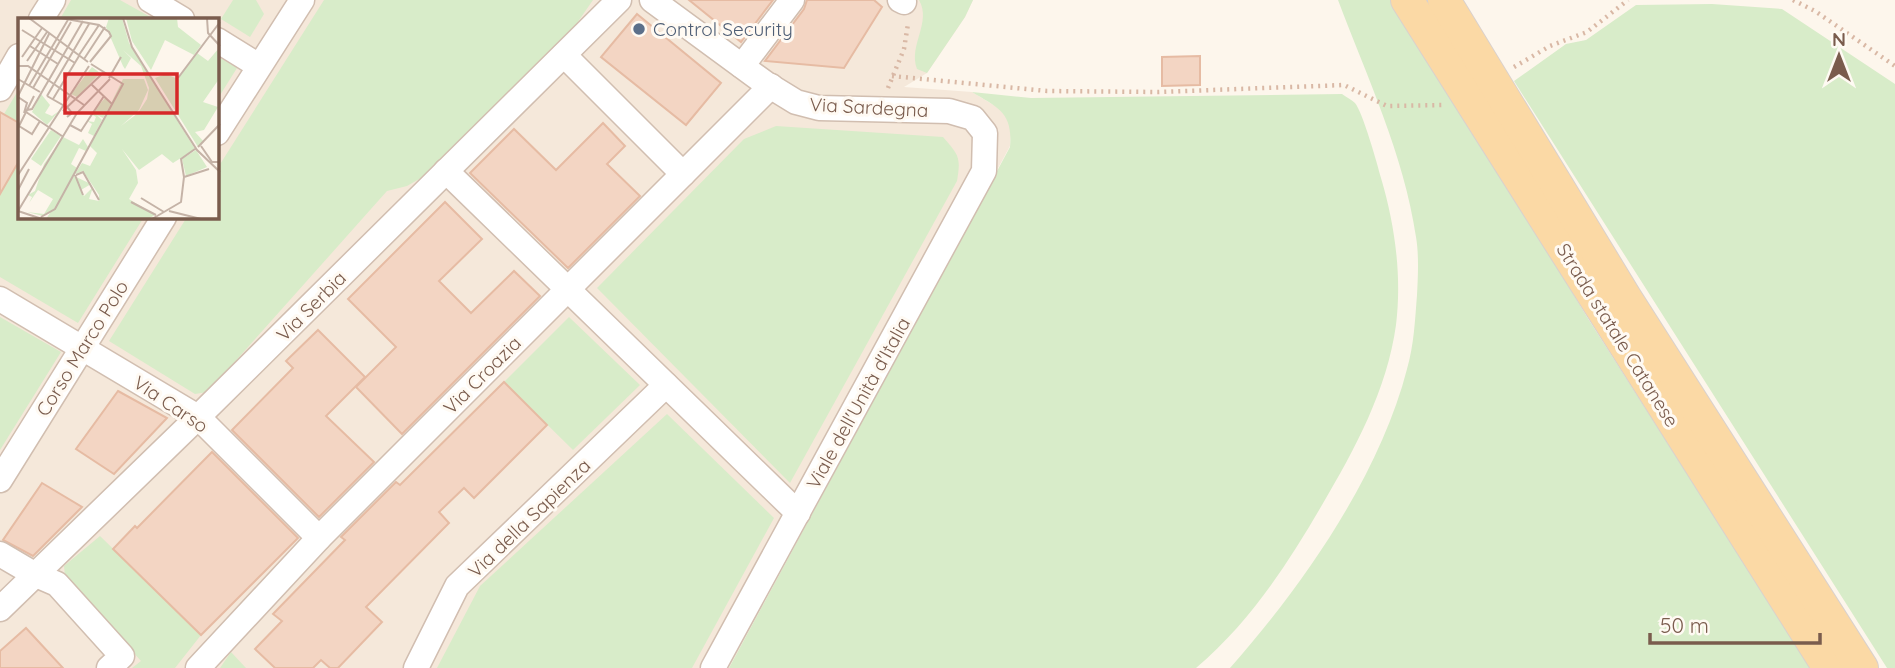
<svg xmlns="http://www.w3.org/2000/svg" width="1895" height="668" viewBox="0 0 1895 668" font-family="Quicksand,sans-serif">
<style>
.residential{fill:#f5e8da;fill-rule:evenodd}
.green{fill:#d8ecc9}
.building{fill:#f3d5c3;stroke:#e6bba3;stroke-width:2}
.lines{fill:none;stroke-linecap:round;stroke-linejoin:round}
.minor-casing{stroke:#d1beb0;stroke-width:27}
.major-casing{stroke:#dad1cd;stroke-width:34}
.path{stroke:#d9b8a5;stroke-width:4.5;stroke-dasharray:2 5;stroke-linecap:butt}
.minor{stroke:#fff;stroke-width:24}
.major{stroke:#fbd9a5;stroke-width:32}
.service-dot{fill:#5c6f8a;stroke:#fffaf3;stroke-width:2.5}
.labels{text-anchor:middle;dominant-baseline:central;stroke-width:6;stroke-linejoin:round;paint-order:stroke}
.service-label{font-size:19px;fill:#4e5e75;stroke:#fffaf3;text-anchor:start}
.street-label{font-size:19px;fill:#7a5c4d;stroke:#fffaf3}
.inset-road{fill:none;stroke:#c5b3a7;stroke-width:2}
.view{fill:#d62828;fill-opacity:0.15;stroke:#d62828;stroke-width:3.5}
.inset-edge{fill:none;stroke:#7a5c4d;stroke-width:3.5}
</style>
<rect width="100%" height="100%" fill="#fdf6ec"/>
<path class="residential" d="M0,0H973L965,17L927,73L904,87L972,92L1000,109L1008,119L1011,131L1010,146L729,668H0ZM19,19H217V217H19Z"/>
<g class="green">
<path d="M71,0H120L154,19H60Z"/>
<path d="M233,0H256L264,14L250,37L221,19Z"/>
<path d="M324,0H593L575,26L421,178L407,186L387,191L208,392L195,394L109,341L187,217H217V169Z"/>
<path d="M919,0H973L965,17L927,73L917,69C908,45 932,23 919,0Z"/>
<path d="M1338,0H1391L1459,104L1587,317L1811,668H1230C1302,587 1380,475 1407,369C1414,345 1415,320 1417,295C1418,276 1419,255 1416,237C1404,155 1367,77 1338,0Z"/>
<path d="M1712,4L1782,9L1895,84V668H1887L1514,81L1566,44L1586,40L1636,5Z"/>
<path d="M217,56L237,68L217,100Z"/>
<path d="M19,89V123L4,114Z"/>
<path d="M972,92L1031,98L1342,94C1346,97 1352,100 1355,103C1363,113 1377,163 1381,178C1395,225 1402,276 1396,325C1387,390 1355,449 1322,505C1287,565 1250,622 1196,668H729L1010,147C1013,112 998,108 972,92Z"/>
<path d="M776,126L943,137C959,155 961,158 957,181L790,483L597,288L744,139Z"/>
<path d="M19,161V217H144L78,323L0,277V180L6,183Z"/>
<path d="M0,317L61,352L0,450Z"/>
<path d="M569,317L640,385L573,450L504,382Z"/>
<path d="M667,414L774,518L692,668H437L480,586Z"/>
<path d="M100,536L201,635L175,668H132L141,661L65,576L64,566Z"/>
<path d="M231,652L246,668H220Z"/>
</g>
<g class="building">
<path d="M689,0H773L741,42Z"/>
<path d="M807,0H874L882,7L844,68L765,61L804,9Z"/>
<path d="M637,14L721,83L686,125L601,57Z"/>
<path d="M1200,56V85L1162,86V57Z"/>
<path d="M0,112L19,123V161L0,194Z"/>
<path d="M603,123L625,146L607,164L640,196L568,268L470,173L514,129L556,170Z"/>
<path d="M445,202L482,239L439,281L471,313L514,271L540,296L402,434L356,387L396,347L348,299Z"/>
<path d="M318,330L365,377L326,416L374,462L319,517L232,430L293,368L286,361Z"/>
<path d="M504,382L547,425L474,498L464,488L439,512L449,523L366,607L382,622L338,668H330L321,660L313,668H275L255,649L282,621L273,614L345,540L341,537L396,482L400,485Z"/>
<path d="M118,391L167,418L114,474L76,449Z"/>
<path d="M212,452L298,538L201,635L113,549L135,526L137,528Z"/>
<path d="M42,483L82,507L33,556L3,540Z"/>
<path d="M26,628L50,654L63,668H0V651Z"/>
</g>
<g class="lines">
<g class="minor-casing">
<g id="minor">
<path d="M150,0L182,19"/>
<path d="M652,0L765,83L796,102L819,108L949,111L973,118L985,133L984,171L713,668"/>
<path d="M900,0L904,2"/>
<path d="M41,19L53,0"/>
<path d="M217,40L259,66"/>
<path d="M564,55L683,174"/>
<path d="M742,66L792,0"/>
<path d="M0,89L19,56"/>
<path d="M217,133L302,0"/>
<path d="M446,171L798,513"/>
<path d="M0,299L198,417L319,538"/>
<path d="M0,480L164,217"/>
<path d="M0,554L34,574L57,584L122,656L109,668"/>
<path d="M0,609L198,417L619,0"/>
<path d="M198,668L319,538L771,86"/>
<path d="M416,668L457,586L666,385"/>
</g>
</g>
<g class="major-casing">
<g id="major">
<path d="M1407,0L1829,668"/>
<path d="M1444,0L1625,297L1862,668"/>
</g>
</g>
<g class="path">
<path d="M1793,0L1815,11L1895,66"/>
<path d="M1514,67L1550,46L1587,32L1628,0"/>
<path d="M892,76L1047,91L1159,92L1344,85L1387,106L1442,105"/>
<path d="M888,88L904,49L908,24"/>
</g>
<use href="#minor" class="minor"/>
<use href="#major" class="major"/>
</g>
<circle class="service-dot" cx="639" cy="29" r="7"/>
<g class="labels">
<g class="service-label">
<text x="653" y="29">Control Security</text>
</g>
<g class="street-label">
<text transform="translate(869 107) rotate(3)">Via Sardegna</text>
<text transform="translate(311 306) rotate(-45)">Via Serbia</text>
<text transform="translate(1618 335) rotate(58)">Strada statale Catanese</text>
<text transform="translate(82 348) rotate(-58)">Corso Marco Polo</text>
<text transform="translate(482 375) rotate(-45)">Via Croazia</text>
<text transform="translate(858 403) rotate(-61)">Viale dell'Unità d'Italia</text>
<text transform="translate(171 404) rotate(34)">Via Carso</text>
<text transform="translate(529 518) rotate(-44)">Via della Sapienza</text>
</g>
</g>
<g transform="translate(18 18)">
<rect width="201" height="201" fill="#fdf6ec"/>
<path d="M91,0H104L111,25L177,131L155,145L144,136L121,152L104,131L118,152L120,165L111,181L137,197L130,201H28L56,158L73,166L63,172L66,178L75,169L71,181L81,183V177L65,153L57,156L64,145L72,148L79,135L72,128L105,61H126L130,72L121,92L103,108L120,95L129,81L131,70L123,48L105,32L113,40L107,51L105,48L88,9ZM108,0H159L160,9L183,27L176,37L147,22L133,52L114,23ZM201,30V61L185,84L200,89L186,112L177,114L186,124L180,129L137,60L148,56L160,61L179,35L190,43ZM74,49L82,55L59,79L53,76ZM23,76L32,87L27,95L34,98L41,93L29,107L14,94ZM87,80L93,86L85,100L79,97L84,102L76,118L70,115L74,106L69,103L76,104L78,99L73,96ZM33,112L43,118L23,148L13,141ZM45,119L61,127L65,121L70,129L68,133L61,130L53,146L59,150L36,191L25,198L9,194L26,196L35,181L20,172L11,185L14,179L10,177L17,173L26,146ZM178,132L189,149L168,158L164,141Z" fill="#d8ecc9"/>
<path class="inset-road" d="M11,0L70,44M43,0L81,7L91,14L93,18L72,44M105,0L114,29L142,74L179,132L202,154M189,0L190,15L202,28M4,12L57,45M12,28L40,46M0,35V61M61,37L81,7M4,39L24,10M66,41L87,9M9,43L29,14M0,48H10L66,87M91,60L103,39M160,60L202,4M0,61L22,74M73,66L94,86M11,68L51,0M15,70L53,4M0,78L31,16M29,78L71,6M29,78L50,90L54,95L49,99M0,79L9,85L6,95M35,81L61,38M9,92L14,91L65,3M45,93L85,55M8,94L44,118M52,107L63,113L86,78M1,108L14,116L22,103M0,110L16,78M183,128L194,144H202M180,129L202,106M0,157L71,48M57,157L65,177M58,157L65,154L81,182M166,159L163,141L177,131M0,172L11,151M123,180L146,194M113,184L138,197M0,193L59,95L92,61M0,193L24,201M151,193L183,201M23,199L37,191L105,66L73,46M134,201L163,184L166,159L191,151"/>
<path class="view" d="M47,56H159V95H47Z"/>
<rect width="201" height="201" class="inset-edge"/>
</g>
<g transform="translate(1839 56)" stroke="#fffaf3" stroke-width="5" paint-order="stroke">
<path d="M0-5L12 26L0 18L-12 26Z" fill="#7a5c4d"/>
<text y="-10" font-size="19" font-weight="bold" text-anchor="middle" fill="#7a5c4d">N</text>
</g>
<path d="M1650 633v10h170v-10" fill="none" stroke="#7a5c4d" stroke-width="3.5"/>
<text x="1660" y="633" font-size="21" fill="#7a5c4d" stroke="#fffaf3" stroke-width="5" paint-order="stroke">50 m</text>
</svg>
